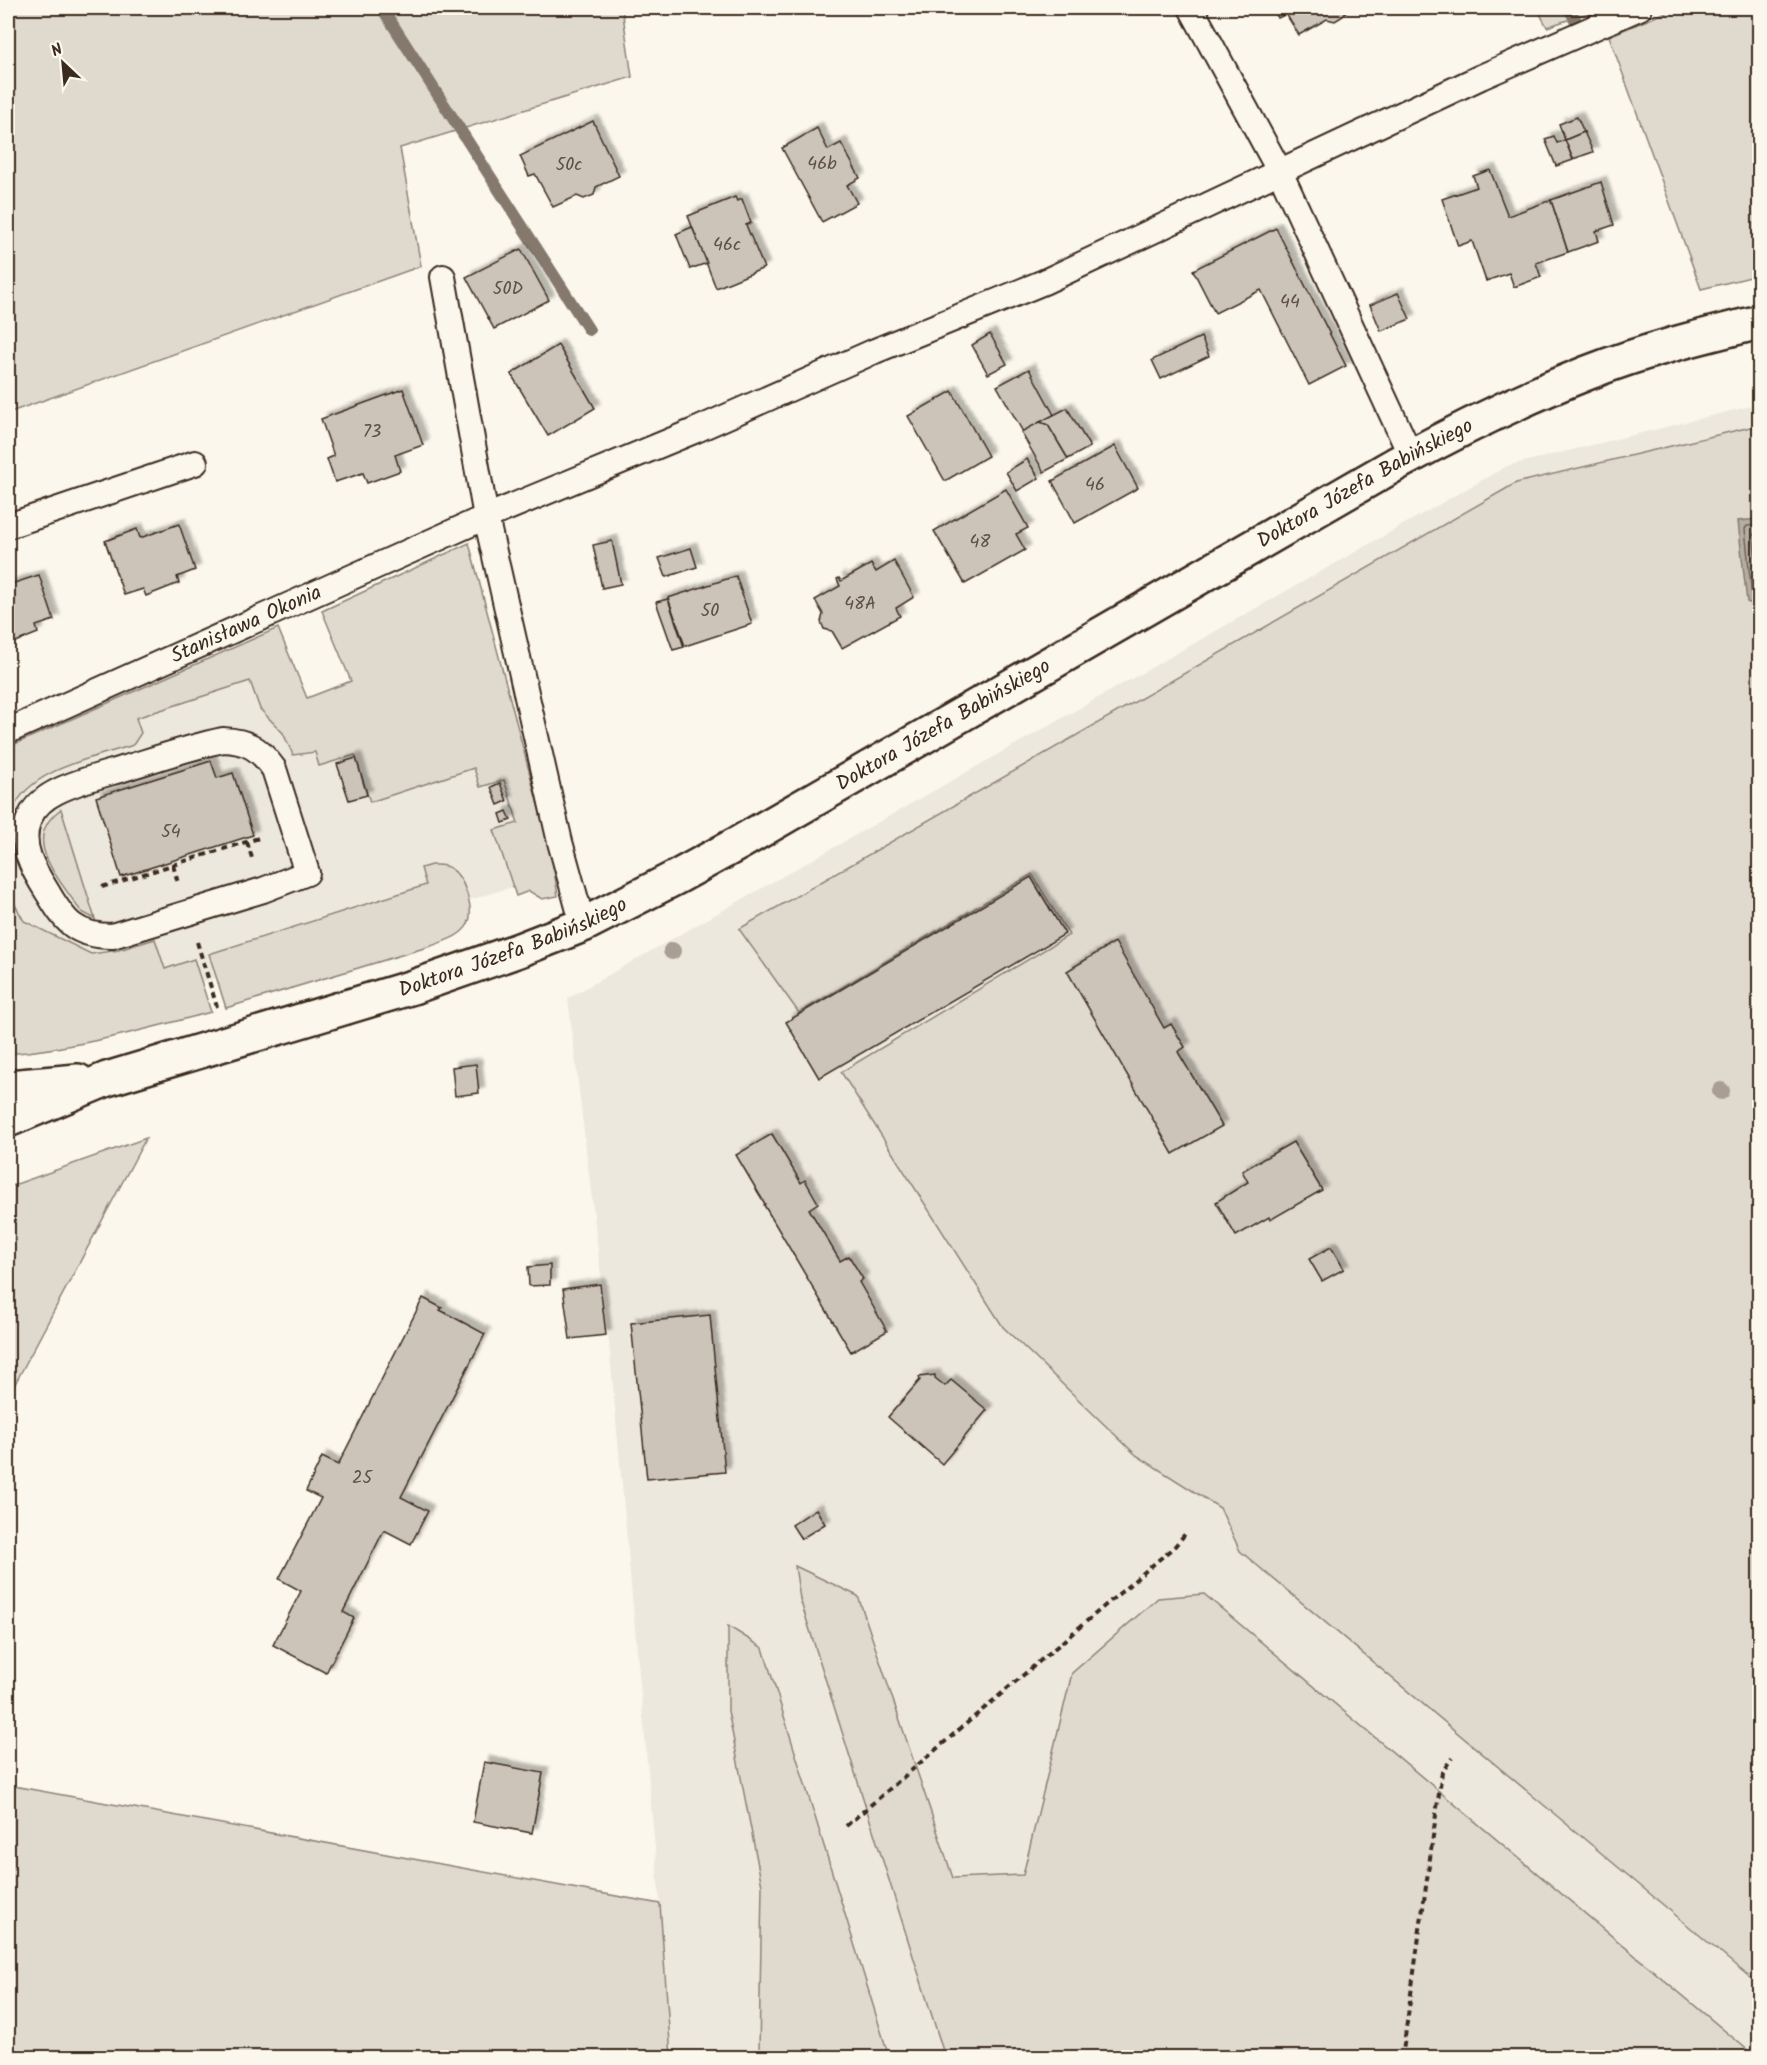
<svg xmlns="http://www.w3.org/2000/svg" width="1767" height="2065" viewBox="0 0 1767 2065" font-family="Kalam,sans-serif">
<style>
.built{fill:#ede8dd}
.green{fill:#dfd9ce;stroke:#8d8276;stroke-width:1.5}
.water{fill:#b6aea2;stroke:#85796d;stroke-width:1.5}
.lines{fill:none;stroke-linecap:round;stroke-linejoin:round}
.shore{stroke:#6c5f53;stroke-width:1.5}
.stream{stroke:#85796d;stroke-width:12}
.building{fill:#ccc4b9;stroke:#3b2a1e;stroke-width:1.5;filter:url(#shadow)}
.service-casing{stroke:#3b2a1e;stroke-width:28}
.tertiary-casing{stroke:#3b2a1e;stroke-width:38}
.path{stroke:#3b2a1e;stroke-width:4;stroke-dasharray:6 4.5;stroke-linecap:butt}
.service{stroke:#fbf7ec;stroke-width:24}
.tertiary{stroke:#fbf7ec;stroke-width:33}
.tree{fill:#a89e93}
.labels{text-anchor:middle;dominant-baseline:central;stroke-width:4.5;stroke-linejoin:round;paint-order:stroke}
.number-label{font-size:18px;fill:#5f5045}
.street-label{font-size:21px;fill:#3b2a1e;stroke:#fbf7ec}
</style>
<defs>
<filter id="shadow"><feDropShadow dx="5.5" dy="-5.5" stdDeviation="1.5" flood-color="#0004"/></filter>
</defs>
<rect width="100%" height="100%" fill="#fbf7ec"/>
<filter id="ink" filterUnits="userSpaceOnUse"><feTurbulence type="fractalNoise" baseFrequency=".0167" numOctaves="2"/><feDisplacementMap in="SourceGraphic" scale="12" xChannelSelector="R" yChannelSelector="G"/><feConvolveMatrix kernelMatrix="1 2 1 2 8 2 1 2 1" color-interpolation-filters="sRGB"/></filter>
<g filter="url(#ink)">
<g class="built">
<path d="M1759,404V2057H671L660,1904L609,1343L568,998L1507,466Z"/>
<path d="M249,670L308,743L511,756L545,877L92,1016L8,962V772Z"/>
</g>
<g class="green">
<path d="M8,8H622L632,77L400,148L421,266L8,413Z"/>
<path d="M1537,8H1603L1547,27Z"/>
<path d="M1676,8H1759V275L1701,289L1609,36Z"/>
<path d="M1759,425V1985L1240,1551L1220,1508L1136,1455L1003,1327L841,1072L1069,935L1032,874L799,1013L739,929L1516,483Z"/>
<path d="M469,543L552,858L558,896L542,899L529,891L516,896L494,830L518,823L504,780L480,787L474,768L370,802L355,755L319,766L315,752L293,755L283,733L260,709L250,681L136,718L141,733L133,745C95,758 30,768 13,810C10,817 9,825 8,833V747L278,628L307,698L351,681L322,611Z"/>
<path d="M61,809L95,919L82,912L77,906C57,875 20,839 61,809Z"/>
<path d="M431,865C438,865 444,864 450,868C464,876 475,909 468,924C461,937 444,941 431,946L226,1008L209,954L426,885L421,868Z"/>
<path d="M8,892L24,921L91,954L119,950L155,939L165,969L194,959L211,1012C144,1030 77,1048 8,1054Z"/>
<path d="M146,1138L8,1397V1187Z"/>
<path d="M795,1566L858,1596L953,1878L1023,1875L1072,1673L1158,1598L1204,1594L1756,2057H945L800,1599Z"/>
<path d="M728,1626L763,1648L889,2057L765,2058L759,2052L762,1886L728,1711Z"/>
<path d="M8,1785L660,1904L671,2057H8Z"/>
</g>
<path class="water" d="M1759,519H1760L1759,607L1747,602L1738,521Z"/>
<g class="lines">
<g class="shore">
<path d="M1760,525L1747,526L1745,529L1752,597L1760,601"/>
<path d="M1760,532L1755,533L1753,536L1760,592"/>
</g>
<g class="stream">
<path d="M382,8L589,330"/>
<path d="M1569,8L1579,27"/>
</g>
</g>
<g class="building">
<path d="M1272,8H1348L1343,16L1335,21L1327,19L1299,35L1286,14L1278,18Z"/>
<path d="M1577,117L1584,132L1565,140L1559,124Z"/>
<path d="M593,121L619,176L596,187L594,195L584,199L577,196L553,207L535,174L529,176L520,156Z"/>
<path d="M817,128L828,150L841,143L860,178L847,185L857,203L822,222L782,148Z"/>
<path d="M1584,132L1593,152L1573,159L1565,140Z"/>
<path d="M1554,136L1557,143L1565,140L1573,160L1556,166L1545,139Z"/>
<path d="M1490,170L1508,216L1551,200L1568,252L1536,263L1541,277L1514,287L1509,273L1486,281L1472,241L1458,246L1442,199L1477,187L1473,176Z"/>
<path d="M1601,182L1614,225L1596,231L1599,241L1568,252L1551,200Z"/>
<path d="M735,197L737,201L742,199L751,223L746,225L764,268L716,288L688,216Z"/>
<path d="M692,227L707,263L690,269L676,234Z"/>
<path d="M1276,228L1346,366L1309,385L1261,290L1215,313L1193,270Z"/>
<path d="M521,249L549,300L494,329L466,277Z"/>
<path d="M1398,293L1410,319L1381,331L1370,305Z"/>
<path d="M990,334L1007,364L988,374L972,345Z"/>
<path d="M1201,337L1209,356L1161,379L1152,360Z"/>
<path d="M558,345L595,408L548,436L511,374Z"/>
<path d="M1029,369L1054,415L1023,432L997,386Z"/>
<path d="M403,389L423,445L395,455L400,471L367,483L363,473L335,482L327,459L334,456L321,419Z"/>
<path d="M952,391L988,456L945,481L908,416Z"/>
<path d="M1067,408L1090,447L1068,459L1048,425L1040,422Z"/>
<path d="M1040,422L1048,425L1068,459L1044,472L1021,432Z"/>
<path d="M1115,446L1138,488L1075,523L1052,481Z"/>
<path d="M1027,459L1039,478L1017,491L1006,472Z"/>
<path d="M1006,489L1028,528L1016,534L1025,550L965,584L934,531Z"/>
<path d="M179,524L195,570L177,577L179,583L146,596L143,589L124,595L105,541L137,529L140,538Z"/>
<path d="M612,541L621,584L602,588L593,545Z"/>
<path d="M691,548L697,567L666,577L659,558Z"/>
<path d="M894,561L914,597L896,608L900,616L842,648L832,631L824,629L821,622L823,614L815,600L840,586L837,579L839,578L841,581L871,564L876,572Z"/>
<path d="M39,575L54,620L36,626L38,633L8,645V585Z"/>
<path d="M736,576L752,624L685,646L668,598Z"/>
<path d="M668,599L684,647L673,650L656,602Z"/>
<path d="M356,758L367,795L349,800L337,764Z"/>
<path d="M211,761L217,778L233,773L253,835L121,877L96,797Z"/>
<path d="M500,783L507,801L498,805L491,787Z"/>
<path d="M507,811L511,820L503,823L500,814Z"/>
<path d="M1031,877L1065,934L819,1078L786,1022Z"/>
<path d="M1115,942L1164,1028L1171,1024L1185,1047L1178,1052L1222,1126L1173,1154L1067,971Z"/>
<path d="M476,1064L479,1093L455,1096L452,1067Z"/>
<path d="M772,1134L801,1183L805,1180L818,1203L809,1209L840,1261L849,1256L863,1279L859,1282L887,1331L851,1352L764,1205L765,1204L736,1155Z"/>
<path d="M1293,1142L1322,1190L1270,1220L1269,1217L1236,1236L1216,1202L1248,1182L1242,1171Z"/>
<path d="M1331,1247L1344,1269L1322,1281L1309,1259Z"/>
<path d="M550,1265V1285L529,1286L528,1267Z"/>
<path d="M600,1284L606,1335L570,1339L563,1289Z"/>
<path d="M423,1298L442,1308L440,1310L485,1334L401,1497L428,1511L411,1544L384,1530L343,1612L354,1618L326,1673L273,1645L301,1591L279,1579L321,1498L306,1491L322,1457L338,1465Z"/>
<path d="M710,1315L725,1472L647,1479L631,1323Z"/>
<path d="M935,1375V1378L945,1386L951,1380L987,1410L942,1464L888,1417L920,1380L919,1377Z"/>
<path d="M816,1509L825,1524L801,1539L792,1525Z"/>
<path d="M484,1762L543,1773L532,1833L473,1822Z"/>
</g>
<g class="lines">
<g class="service-casing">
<g id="service">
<path d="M1191,8L1280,172L1411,456"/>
<path d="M443,277L486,517L560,842L583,925"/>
<path d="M8,526L195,463"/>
<path id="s1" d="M8,731L486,517L694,431L875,351L1044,282L1481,77L1639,8"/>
<path d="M223,740C248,741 259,748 274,769L307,873L263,890L112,936C76,936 65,922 48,893C34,871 17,844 30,817C35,806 46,797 56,792C77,781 103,775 126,768C158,758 190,747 223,740Z"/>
</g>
</g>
<g class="tertiary-casing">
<g id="tertiary">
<path d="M8,1087L78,1081"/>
<path id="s2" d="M8,1120L107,1079L413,987L519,950L583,925L677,877L739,843L1396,464C1458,430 1521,399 1587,373C1643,351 1702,336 1760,322"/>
</g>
</g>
<g class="path">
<path d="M247,842L252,858"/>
<path d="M173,865L178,883"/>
<path d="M102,887L262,837"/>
<path d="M197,942L217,1007"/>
<path d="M846,1826L1175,1546L1186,1533"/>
<path d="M1402,2058L1442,1772L1452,1758"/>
</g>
<use href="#service" class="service"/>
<use href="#tertiary" class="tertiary"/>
</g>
<g class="tree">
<circle cx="672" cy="951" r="9"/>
<circle cx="1721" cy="1091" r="9"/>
</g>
</g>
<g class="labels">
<g class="number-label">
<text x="822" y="164">46b</text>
<text x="569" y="165">50c</text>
<text x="727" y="245">46c</text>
<text x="508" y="289">50D</text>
<text x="1290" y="302">44</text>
<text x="372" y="432">73</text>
<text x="1095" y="485">46</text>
<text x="980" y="542">48</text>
<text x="860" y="604">48A</text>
<text x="710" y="611">50</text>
<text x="171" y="832">54</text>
<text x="362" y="1478">25</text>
</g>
<g class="street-label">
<text stroke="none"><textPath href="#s2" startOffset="1506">Doktora Józefa Babińskiego</textPath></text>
<text stroke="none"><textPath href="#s1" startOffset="261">Stanisława Okonia</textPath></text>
<text stroke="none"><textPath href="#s2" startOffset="1020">Doktora Józefa Babińskiego</textPath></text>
<text stroke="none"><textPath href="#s2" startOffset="534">Doktora Józefa Babińskiego</textPath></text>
</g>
</g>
<rect width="1767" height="2065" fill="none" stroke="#fbf7ec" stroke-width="30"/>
<rect x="15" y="15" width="1737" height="2035" fill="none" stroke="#3b2a1e" stroke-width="2" filter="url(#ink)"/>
<g transform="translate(63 63) rotate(334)" stroke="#fbf7ec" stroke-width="4.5" paint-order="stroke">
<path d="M0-4.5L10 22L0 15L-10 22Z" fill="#3b2a1e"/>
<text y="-9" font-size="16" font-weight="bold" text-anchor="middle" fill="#3b2a1e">N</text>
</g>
</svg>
